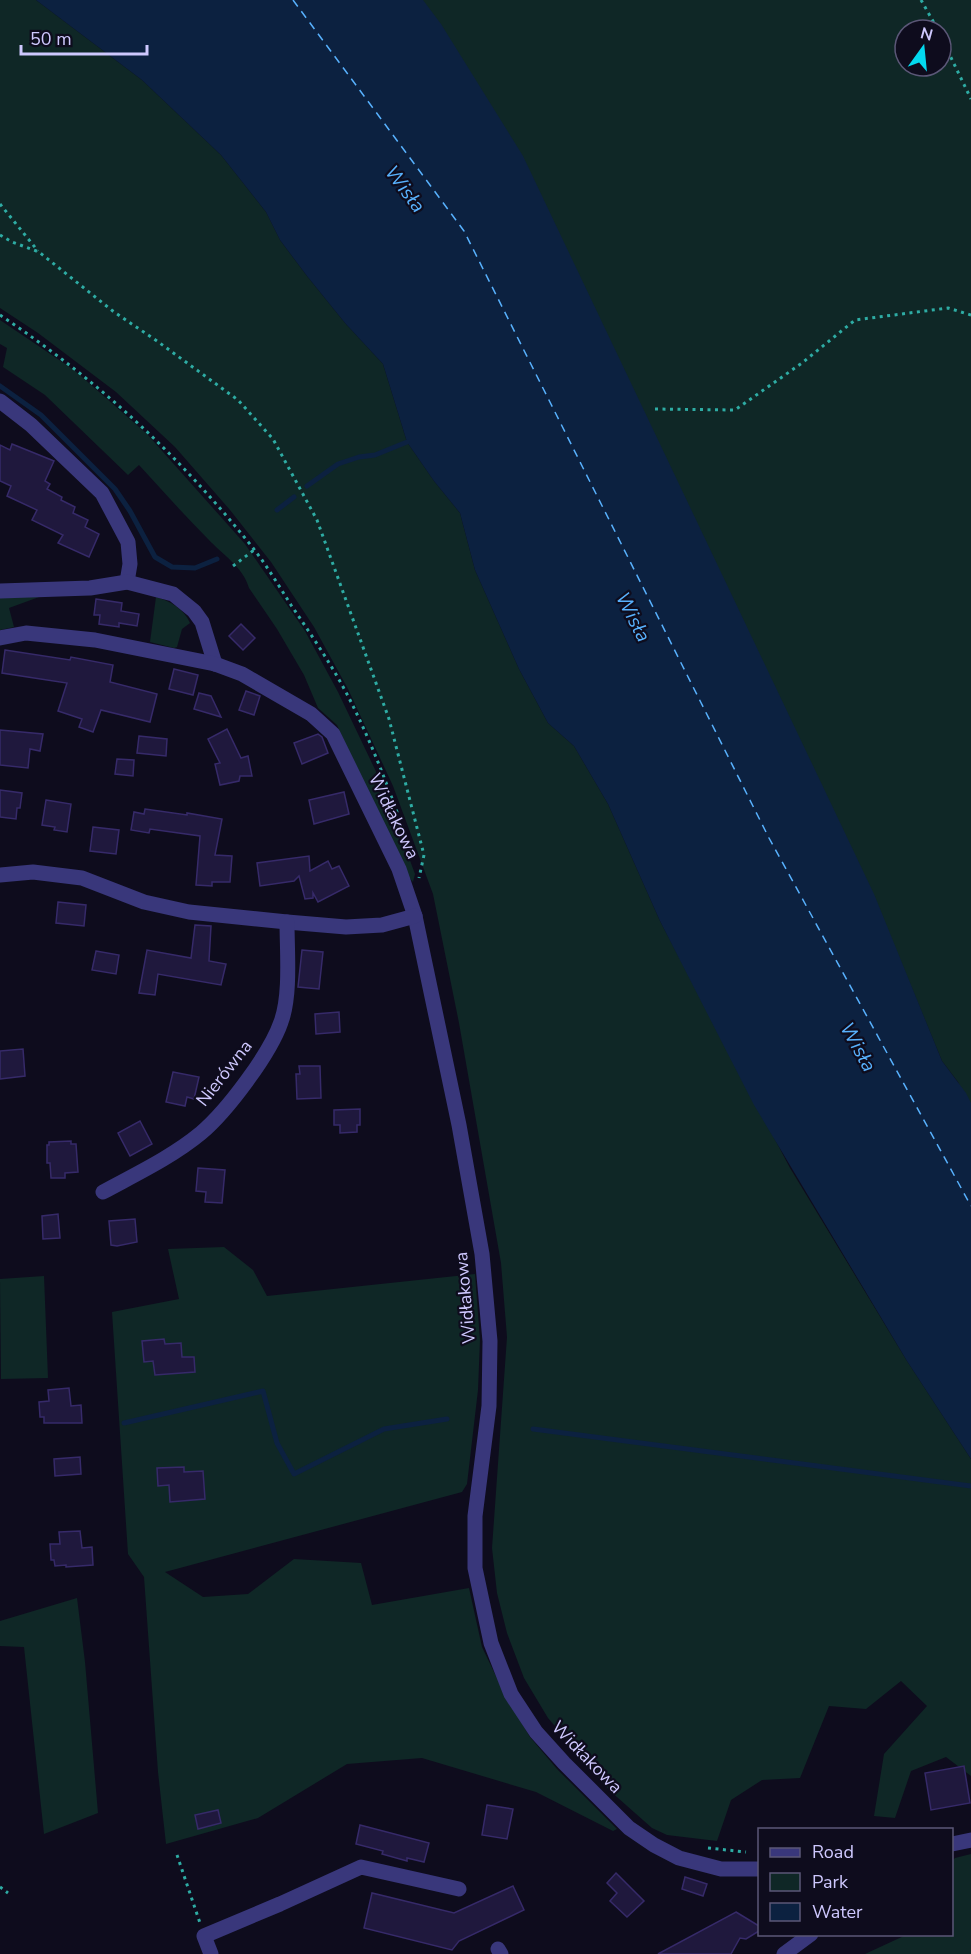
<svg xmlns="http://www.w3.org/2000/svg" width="971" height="1954" viewBox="0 0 971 1954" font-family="'Nunito Sans',sans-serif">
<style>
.green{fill:#0f2726;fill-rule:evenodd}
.water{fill:#0c2140}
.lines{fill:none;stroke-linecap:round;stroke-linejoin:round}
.stream{stroke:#0c2140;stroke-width:5}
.ferry{stroke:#58b1fd;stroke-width:1.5;stroke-dasharray:8 6;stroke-linecap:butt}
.building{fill:#1f183d;stroke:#362a69;stroke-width:1.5}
.path{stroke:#2eaca4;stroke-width:3;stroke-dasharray:3 4.5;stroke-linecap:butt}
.minor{stroke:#39377b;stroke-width:15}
.labels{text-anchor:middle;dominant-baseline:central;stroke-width:4.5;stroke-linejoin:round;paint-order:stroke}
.street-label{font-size:18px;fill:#cec8fe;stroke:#0e0c1d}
.water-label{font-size:20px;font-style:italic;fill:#58b1fd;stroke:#0e0c1d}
</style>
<rect width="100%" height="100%" fill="#0e0c1d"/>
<g class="green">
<path d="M0,0H36L142,80L221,155L266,212L280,240L307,276L345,323L383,364L407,442L434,481L460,513L475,570L519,669L548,723L574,746L608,804L660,921L790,1168L907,1361L971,1459V1776L946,1757L911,1771L895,1818L874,1816L884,1754L927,1706L901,1681L866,1709L829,1706L800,1778L762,1780L731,1800L717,1841L667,1835L652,1828L609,1790L548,1718L524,1678L507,1633L497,1593L492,1548L507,1337L501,1263L459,1023L433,894L393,786L348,689L314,627L271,562L230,510L175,447L116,392L38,333L0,308Z"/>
<path d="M418,0H971V1110L958,1082L942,1061L899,957ZM905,30H941V66H905Z"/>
<path d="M0,320L74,370L147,434L245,544L305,631L338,692L381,782L415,874L413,882L404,872L337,725L318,708L304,675L277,629L249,588C243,567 223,555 208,539C184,515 162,490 139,465L128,475L45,395L3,367L7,348L0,344Z"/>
<path d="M50,593L9,608L14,627L0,630V594Z"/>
<path d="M156,597C170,601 184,609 190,623L182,629L177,647L174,648L150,642Z"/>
<path d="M224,1247L253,1270L267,1296L475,1274L480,1340L478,1390L467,1484L462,1492L165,1572L203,1597L248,1594L294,1559L361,1563L372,1605L469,1588L482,1647L506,1697L530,1737L557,1769L617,1829L613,1831L536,1792L422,1758L347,1764L258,1818L166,1844L158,1772L144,1577L128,1554L112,1312L179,1299L168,1249Z"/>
<path d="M44,1276L48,1378L1,1379L0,1279Z"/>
<path d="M77,1598L85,1662L98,1813L44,1834L24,1647L0,1646V1621Z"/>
<path d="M971,1854V1954H865L906,1935L952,1934V1861L955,1858Z"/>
</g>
<path class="water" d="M36,0H423L441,24L523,156L874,894L942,1061L966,1093L971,1103V1459L907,1361L754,1105L660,921L608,804L574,746L548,723L519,669L475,570L460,513L434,481L407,442L383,364L345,323L307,276L280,240L266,212L221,155L142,80Z"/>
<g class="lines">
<g class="stream">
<path d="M0,386L41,415L115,489L130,511L155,557L172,567L195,568L217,559"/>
<path d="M307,486L338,464L359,457L375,455L407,442"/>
<path d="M277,510L294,497"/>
<path d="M124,1423L263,1391L277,1443L294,1474L384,1429L447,1419"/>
<path d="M533,1429L971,1486"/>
</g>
<path class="ferry" d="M293,0L464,231L769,838L971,1206"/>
</g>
<g class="building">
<path d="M12,444L54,461L45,481L50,484L47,489L62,497L61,500L75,507L73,513L88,520L85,527L99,534L89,557L58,543L63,535L32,520L37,510L7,496L11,486L0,481V445L10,450Z"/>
<path d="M96,599L122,603L121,611L139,614L137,626L119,623V627L99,624L100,615H94Z"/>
<path d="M241,624L255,638L243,650L229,636Z"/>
<path d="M5,650L70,660L71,657L113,665L110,682L157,694L150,722L101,710L93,732L79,727L82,719L58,711L67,683L2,673Z"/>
<path d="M174,669L198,675L193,695L169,689Z"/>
<path d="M246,691L260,696L254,715L239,710Z"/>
<path d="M199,693L211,696L221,717L194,709Z"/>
<path d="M227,729L241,758L248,756L252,776H240L239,781L220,785L215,764L220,763L208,739Z"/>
<path d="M0,730L43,734L40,751L30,749L28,768L0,765Z"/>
<path d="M318,734L322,737L328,753L302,764L294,743Z"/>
<path d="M139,736L167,739L166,756L137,753Z"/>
<path d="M117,759L134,760L133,776L115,774Z"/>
<path d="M0,790L22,793L20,808H17L16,819L0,817Z"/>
<path d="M344,792L349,814L314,824L309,800Z"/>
<path d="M46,800L71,804L67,832L54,830L55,827L42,825Z"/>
<path d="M145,809L187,815V813L222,819L215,855L232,856L230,882H212V886L196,885L200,836L150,829L149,833L131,830L134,812L144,814Z"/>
<path d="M93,827L119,830L116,854L90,851Z"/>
<path d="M309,856L310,871L328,861L332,869L339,866L349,886L318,902L313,893V898L305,899L299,876L294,881L260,886L257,863Z"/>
<path d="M58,902L86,905L84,926L56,923Z"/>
<path d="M195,925L211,926L209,961L226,964L221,985L158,974L155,995L139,993L147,950L191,958Z"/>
<path d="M302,950L323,952L319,989L298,987Z"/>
<path d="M96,951L119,955L116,974L92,970Z"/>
<path d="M339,1012L340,1032L316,1034L315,1014Z"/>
<path d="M23,1049L25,1076L0,1079V1051Z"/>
<path d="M299,1066H320L321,1098L297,1099L296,1074H300Z"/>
<path d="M173,1072L199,1077L194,1099L187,1097L185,1106L166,1102Z"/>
<path d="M360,1109V1125H357V1132L340,1133V1125H334V1110Z"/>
<path d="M140,1121L152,1144L130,1156L118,1133Z"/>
<path d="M71,1141V1144H76L78,1172L65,1173V1178H51L50,1163H47V1145H49V1142Z"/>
<path d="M198,1168L225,1170L222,1203L205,1202L206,1192L196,1191Z"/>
<path d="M58,1214L60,1238L43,1239L42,1216Z"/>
<path d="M135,1219L137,1242L117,1246L111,1245L109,1221Z"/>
<path d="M164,1339L165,1344L181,1343L182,1357H194L195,1372L155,1375L153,1361L144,1362L142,1341Z"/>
<path d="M69,1388L71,1406L81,1405L82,1423H44V1417H40L39,1402L49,1401L48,1390Z"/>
<path d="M80,1457L81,1474L55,1476L54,1459Z"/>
<path d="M184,1467V1472L203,1471L205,1499L170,1502L169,1485L158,1486L157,1468Z"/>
<path d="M80,1531L82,1548L92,1547L93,1565L66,1567V1565L55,1566L54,1560H51L50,1544H60L59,1532Z"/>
<path d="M964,1766L970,1803L931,1810L925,1773Z"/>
<path d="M487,1805L513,1809L507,1839L482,1835Z"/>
<path d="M218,1810L221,1823L198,1829L195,1815Z"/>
<path d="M360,1825L429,1843L424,1862L407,1858V1861L382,1854L383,1851L356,1844Z"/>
<path d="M616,1873L644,1901L627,1917L610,1901L617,1893L607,1883Z"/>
<path d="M685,1877L707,1884L703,1896L682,1889Z"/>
<path d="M513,1886L524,1910L459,1941L452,1950L364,1928L372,1893L454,1913Z"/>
<path d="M736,1912L759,1926V1931L746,1939L740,1938L731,1954H658Z"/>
</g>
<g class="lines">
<g class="path">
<path d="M921,0L938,30"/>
<path d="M941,37L971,99"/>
<path d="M0,204L38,251"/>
<path d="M0,235L12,242L39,252L114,312L157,341L238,400L273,439L317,520L389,719L424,855L419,878"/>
<path d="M0,315C100,382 178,454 253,548C267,566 279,586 291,605C312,636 334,668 351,702C376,752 395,805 413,858"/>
<path d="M655,409L735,410L802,363L855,320L948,308L971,315"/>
<path d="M233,566L254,550"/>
<path d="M708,1848L746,1852"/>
<path d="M177,1855L200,1923"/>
<path d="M0,1887L8,1893"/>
</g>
<g class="minor">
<path d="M0,401L31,425L102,493L128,542L130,564L127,582"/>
<path d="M0,591L90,588L127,582L173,594L194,611L202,622L215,664"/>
<path d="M0,638L26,633L95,640L215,664L242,674L311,714L333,734L399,869L415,916L459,1125L482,1254L490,1341L489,1406L475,1516V1568L491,1643L511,1694L536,1732L564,1763L629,1828L654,1845L679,1858L721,1869H760"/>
<path d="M0,875L33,872L82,878L144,902L189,912L287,922L346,927L382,925L415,916"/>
<path d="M103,1192C136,1174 172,1157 201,1133C227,1111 270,1054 281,1022C291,995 287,952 287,922"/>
<path d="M952,1844L971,1840"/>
<path d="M498,1949L501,1954"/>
<path d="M211,1954L204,1936L280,1904L361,1867L459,1889"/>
<path d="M784,1954L811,1934"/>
</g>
</g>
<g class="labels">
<g class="street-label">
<text transform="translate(394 816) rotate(64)">Widłakowa</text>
<text transform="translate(224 1073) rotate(-52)">Nierówna</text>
<text transform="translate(465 1298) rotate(-95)">Widłakowa</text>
<text transform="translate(587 1757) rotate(46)">Widłakowa</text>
</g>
<g class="water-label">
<text transform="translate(405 189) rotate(53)">Wisła</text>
<text transform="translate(633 617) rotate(63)">Wisła</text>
<text transform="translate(858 1047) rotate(61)">Wisła</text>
</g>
</g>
<rect x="758" y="1828" width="195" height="108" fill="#0e0c1d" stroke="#5b5777" stroke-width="1.5"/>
<rect x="770" y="1848" width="30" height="9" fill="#39377b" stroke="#5b5777" stroke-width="1.5"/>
<text x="812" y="1858" font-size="18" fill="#cec8fe">Road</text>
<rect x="770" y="1873" width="30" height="18" fill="#0f2726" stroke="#5b5777" stroke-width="1.5"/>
<text x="812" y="1888" font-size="18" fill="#cec8fe">Park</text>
<rect x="770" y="1903" width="30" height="18" fill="#0c2140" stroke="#5b5777" stroke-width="1.5"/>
<text x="812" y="1918" font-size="18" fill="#cec8fe">Water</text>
<g transform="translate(923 48) rotate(15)"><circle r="28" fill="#0e0c1d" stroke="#5b5777" stroke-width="1.5"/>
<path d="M0-4.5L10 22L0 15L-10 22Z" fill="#03d9ef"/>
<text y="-9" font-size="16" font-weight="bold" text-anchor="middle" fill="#cec8fe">N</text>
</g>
<path d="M21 45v9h126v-9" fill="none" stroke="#cec8fe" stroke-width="3"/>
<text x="30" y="45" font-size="18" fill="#cec8fe" stroke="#0e0c1d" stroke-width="4.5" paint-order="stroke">50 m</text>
</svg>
